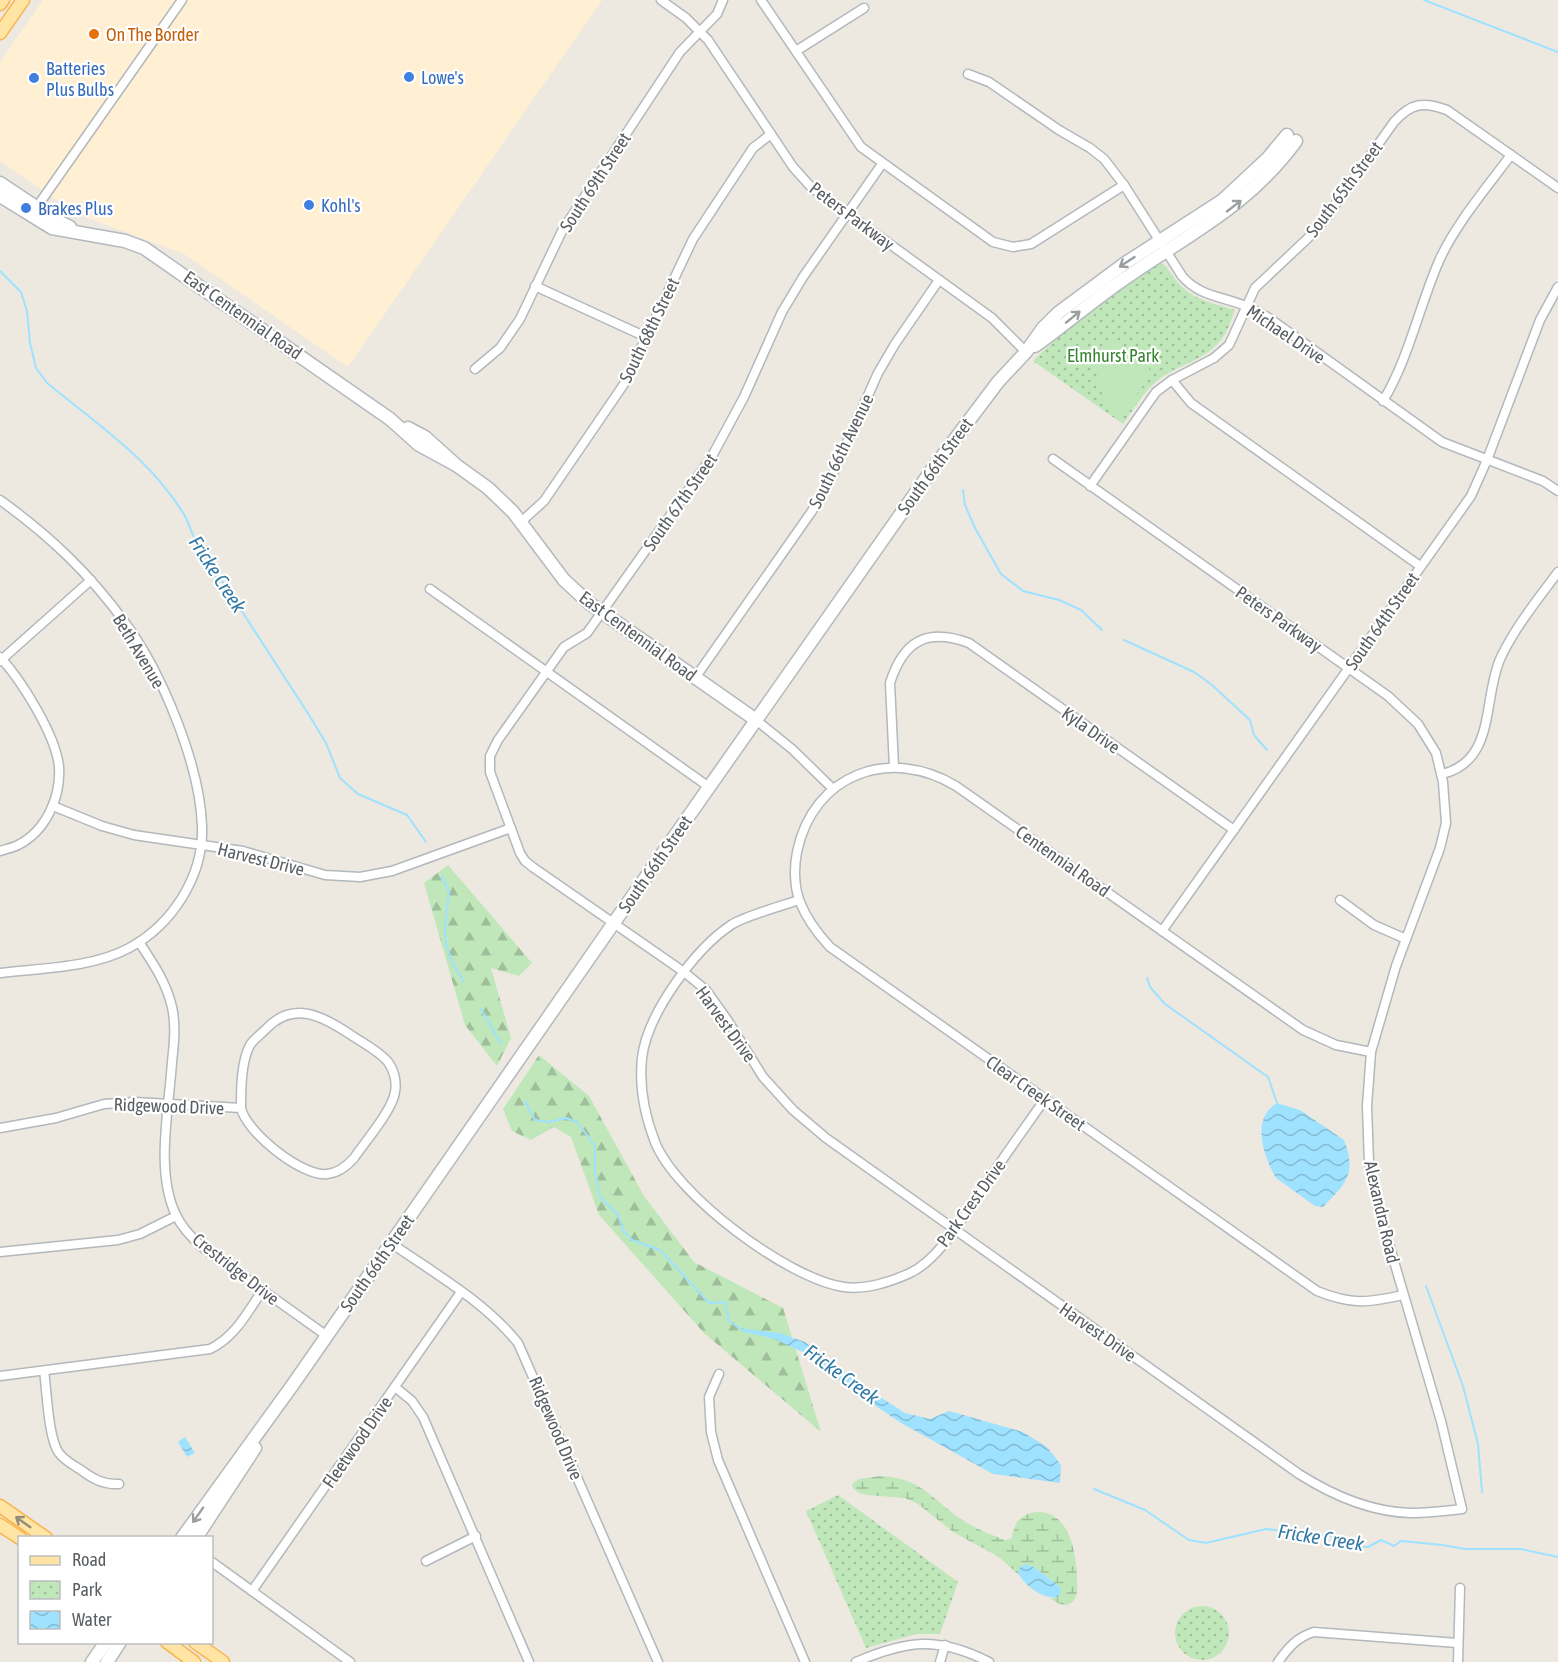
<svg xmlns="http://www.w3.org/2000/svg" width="1558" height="1662" viewBox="0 0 1558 1662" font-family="'Asap Condensed',sans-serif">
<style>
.commercial{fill:#ffefd3}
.forest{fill:url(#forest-firs)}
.wetland{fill:url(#wetland-marsh)}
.park{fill:url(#park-dots)}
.pitch{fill:#c0e7ba}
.water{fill:url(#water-waves)}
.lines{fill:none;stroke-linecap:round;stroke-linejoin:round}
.stream{stroke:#9ee2ff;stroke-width:2}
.street-casing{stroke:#b3b8bc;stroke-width:11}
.secondary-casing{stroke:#b4b9be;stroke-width:15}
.primary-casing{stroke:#fab34c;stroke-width:15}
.street{stroke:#fff;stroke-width:8}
.secondary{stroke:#fff;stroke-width:12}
.primary{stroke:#ffe4a3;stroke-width:12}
.oneway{stroke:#9b9ea1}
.oneway2{stroke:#938d79}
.food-dot{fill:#e8710a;stroke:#fff;stroke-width:2}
.shop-dot{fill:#3f7fe0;stroke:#fff;stroke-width:2}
.labels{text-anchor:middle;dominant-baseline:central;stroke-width:4.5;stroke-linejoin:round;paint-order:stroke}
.food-label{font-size:18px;fill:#c56008;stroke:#fff;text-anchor:start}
.shop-label{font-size:18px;fill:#366cbe;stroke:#fff;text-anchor:start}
.street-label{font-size:18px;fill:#595e62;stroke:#fff}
.park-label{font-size:18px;fill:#36842e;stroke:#fff}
.water-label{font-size:20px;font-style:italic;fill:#3279a5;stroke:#fff}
</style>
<defs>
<pattern id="forest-firs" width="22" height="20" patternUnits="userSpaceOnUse" patternTransform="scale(1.5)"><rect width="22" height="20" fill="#c0e7ba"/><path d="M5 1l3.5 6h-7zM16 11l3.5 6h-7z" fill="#9fbe9b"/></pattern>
<pattern id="wetland-marsh" width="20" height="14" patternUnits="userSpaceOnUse" patternTransform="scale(1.5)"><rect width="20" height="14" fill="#c0e7ba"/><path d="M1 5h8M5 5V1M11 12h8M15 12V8" fill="none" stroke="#9fbe9b"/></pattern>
<pattern id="park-dots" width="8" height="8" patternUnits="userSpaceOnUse" patternTransform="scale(1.5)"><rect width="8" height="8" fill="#c0e7ba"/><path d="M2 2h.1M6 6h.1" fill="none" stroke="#9fbe9b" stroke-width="1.8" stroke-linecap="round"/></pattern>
<pattern id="water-waves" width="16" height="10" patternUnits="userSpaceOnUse" patternTransform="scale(1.5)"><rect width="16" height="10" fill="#9ee2ff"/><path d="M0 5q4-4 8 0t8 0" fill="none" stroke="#84bad2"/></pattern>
</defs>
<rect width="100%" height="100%" fill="#ede9e0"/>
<path class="commercial" d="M43,0H602L348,367L184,254L77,214L0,161V62Z"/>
<g class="forest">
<path d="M448,865L532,963L519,976L491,968L511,1038L497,1066L465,1025L424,883Z"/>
<path d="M539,1055L589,1096L644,1196L694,1262L783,1308L821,1432L704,1333L599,1215L571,1137L554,1127L531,1140L512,1131L503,1109Z"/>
</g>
<path class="wetland" d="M880,1476C920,1478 928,1495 958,1517C970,1526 991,1535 1005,1540L1011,1539C1013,1534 1014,1527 1017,1522C1022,1516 1030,1512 1037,1512C1070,1511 1076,1553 1077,1577C1077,1584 1079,1598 1071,1603C1064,1608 1056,1602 1049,1598H1054L1060,1587L1034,1567L1024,1564L1018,1572L1020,1576L999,1557L953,1532L918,1504L905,1498L867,1495L859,1493L853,1488L852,1484L859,1479Z"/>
<g class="park">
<path d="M1162,263C1170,270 1174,279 1181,286C1196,301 1216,304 1235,310C1231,320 1228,331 1221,340C1206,360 1177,365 1158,380C1144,391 1134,409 1123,424L1033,361C1072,324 1114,286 1162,263Z"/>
<path d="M838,1495L958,1582L940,1634H916L866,1648L806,1511Z"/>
<circle cx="1202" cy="1633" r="27"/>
</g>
<path class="pitch" d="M1108,339L1149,368L1150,376L1120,418C1096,396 1089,366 1108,339Z"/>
<g class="water">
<path d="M1277,1103L1300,1110L1344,1140C1357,1174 1346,1183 1323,1207L1315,1206L1276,1178C1264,1157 1250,1119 1277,1103Z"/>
<path d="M739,1328L779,1333L805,1342L865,1387L905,1413L930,1419L949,1411L1023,1432L1047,1447L1061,1465L1060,1483L993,1474L901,1423L846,1386L807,1354L770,1337Z"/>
<path d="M185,1437L195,1453L187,1457L178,1442Z"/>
<path d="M1024,1564L1034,1567L1060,1587L1061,1591L1058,1597C1044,1600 1024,1586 1018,1572L1019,1569Z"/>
</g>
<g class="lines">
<g class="stream">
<path d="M1424,0L1558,52"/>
<path d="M0,271L21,292L27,311L30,343L36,368L47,383C86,415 139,452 169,493C175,500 180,508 185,516C196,539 201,567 223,582L309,715L326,743L340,778L358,794L407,815L426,842"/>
<path d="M963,490L965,505L975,528L1001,574L1023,591L1059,600L1081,610L1102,630"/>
<path d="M1124,640L1194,672L1212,685L1250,720L1254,735L1267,750"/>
<path d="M442,876L449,892L445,928L446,944L453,964L464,982"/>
<path d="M1147,978L1150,987L1165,1004L1268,1077L1277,1103"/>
<path d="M481,1009L501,1044"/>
<path d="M525,1101L535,1120L549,1122L566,1118L577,1122L595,1146V1171L600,1197L618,1215L623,1230L632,1240L660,1250L709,1303L725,1302L729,1321L744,1331L775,1338"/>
<path d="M1426,1286L1463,1386L1478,1444L1482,1492"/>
<path d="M1094,1489L1145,1510L1189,1540L1206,1543L1266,1529L1343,1537L1354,1546L1368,1547L1381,1540L1394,1546L1401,1541L1442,1545L1465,1549H1521L1558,1557"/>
</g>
<g class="street-casing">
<g id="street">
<path d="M661,0L686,18L708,40L793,167L811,187L992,318L1026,352"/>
<path d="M761,0L861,147L993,242L1013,247L1031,244L1124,185"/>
<path d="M796,51L864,8"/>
<path d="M968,74L989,82L1059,130L1090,148L1104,159L1124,185L1182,276C1199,296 1220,296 1243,305C1252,308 1260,313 1269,318L1442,442L1543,481L1558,491"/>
<path d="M882,164L803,277L782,312L744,397L711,458L587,633L564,647L498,740L490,756V772L520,853L525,861L534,868L684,972L706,990L728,1021L763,1077L793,1110L826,1138L1299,1474C1332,1495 1371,1512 1411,1513C1428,1513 1445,1511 1462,1509L1441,1421L1378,1207L1369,1163L1367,1106L1371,1052L1396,966L1440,848L1446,823L1443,782L1436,753L1418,724L1388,696L1053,459"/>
<path d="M34,211L182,0"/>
<path d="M535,286L646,337"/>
<path d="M475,369L500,348L520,319L562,231L680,52L717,14L723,0"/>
<path d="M1172,380L1191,403L1420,566"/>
<path d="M1383,401C1409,358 1419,307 1439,261C1455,225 1487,187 1511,155"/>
<path d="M1090,486L1156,392L1172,380L1214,358L1229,345L1255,288L1308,238L1325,219L1394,122C1411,103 1423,101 1447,110L1558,188"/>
<path d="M0,500C50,536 90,574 126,624C162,673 200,765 202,826C204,876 172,925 129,948C92,968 41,968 0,973"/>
<path d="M521,522L544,501L624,384L693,239L753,148L771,134"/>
<path d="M430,589L709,787"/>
<path d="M0,657C21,680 56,735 59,767C61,797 46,831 18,845C12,848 6,849 0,851"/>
<path d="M0,661L91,580"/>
<path d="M695,678L812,511L831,478L878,373L895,344L939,280"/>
<path d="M756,720L792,749L832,788"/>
<path d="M894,767L890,683C903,642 926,627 969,643L1234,830"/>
<path d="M1442,774C1497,761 1482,698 1501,657C1516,626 1538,599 1558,572"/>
<path d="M53,806L102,826L134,835L243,851L325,875L360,877L392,871L511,828"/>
<path d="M799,900C781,906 745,916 731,925C695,949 647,1014 642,1058C639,1086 645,1116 655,1142C676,1195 788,1279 844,1287C865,1290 891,1282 910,1273C940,1259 964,1215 983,1188C1003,1158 1024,1129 1045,1099"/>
<path d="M1340,900L1374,925L1406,939"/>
<path d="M1162,931L1471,496L1487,460L1540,320L1558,287"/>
<path d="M139,942C153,963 166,982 172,1007C176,1025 174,1044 172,1062C169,1109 155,1172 176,1215C182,1228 192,1238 202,1247L327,1336"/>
<path d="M1371,1052L1336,1045L1303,1030L956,786C890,746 813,774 797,852C794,867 794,887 800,902C807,920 817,933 830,947L1317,1291C1352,1305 1367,1303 1403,1295"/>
<path d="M0,1128L56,1118L104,1104L135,1102L241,1108C246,1132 302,1177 327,1174C338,1173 347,1166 354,1158C365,1142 393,1109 395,1092C397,1082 394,1070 388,1062C379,1051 363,1043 351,1035C323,1016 293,1000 266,1029C261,1034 254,1039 250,1045C241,1062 241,1089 241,1108"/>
<path d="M391,1243C435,1274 484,1301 518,1343L658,1662"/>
<path d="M0,1252L118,1240L140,1234L176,1216"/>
<path d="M44,1371C47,1391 48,1438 59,1453C64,1460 73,1465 81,1470C93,1479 104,1485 119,1484"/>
<path d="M719,1374L709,1397L711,1432L718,1460L805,1662"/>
<path d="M0,1376L210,1349C235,1337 247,1313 262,1291"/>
<path d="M395,1387L412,1401L423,1417L529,1662"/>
<path d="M426,1561L476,1536"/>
<path d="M212,1562L350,1662"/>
<path d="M252,1591L461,1292"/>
<path d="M856,1662C907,1640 938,1636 989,1662"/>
<path d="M940,1662L945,1645"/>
<path d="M1278,1662C1288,1648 1297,1637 1314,1632L1457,1643"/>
<path d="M1458,1662L1460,1588"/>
</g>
</g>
<g class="secondary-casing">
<g id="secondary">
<path d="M0,183L54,219L70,227"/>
<path d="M0,196L52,228L125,241L144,248L390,419L419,445L456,465"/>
<path d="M1035,346C1067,323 1097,297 1130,275C1194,231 1249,205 1296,141"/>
<path d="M408,428L425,437L456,465L488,488L513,512L564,580L589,603L756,720"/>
<path d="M182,1538L294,1383L613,924L931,471L998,382L1026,352L1043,328L1058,313L1124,264L1223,200L1267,159L1287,135"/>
<path d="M196,1538L255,1448"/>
<path d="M92,1662L106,1642"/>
<path d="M107,1662L120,1642"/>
</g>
</g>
<g class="primary-casing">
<g id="primary">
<path d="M0,4L3,0"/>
<path d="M0,33L23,0"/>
<path d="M0,1506L46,1538"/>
<path d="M0,1525L20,1538"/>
<path d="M167,1642L194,1662"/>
<path d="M195,1642L223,1662"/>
</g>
</g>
<use href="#street" class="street"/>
<use href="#secondary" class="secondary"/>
<use href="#primary" class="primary"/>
</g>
<defs><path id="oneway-shaft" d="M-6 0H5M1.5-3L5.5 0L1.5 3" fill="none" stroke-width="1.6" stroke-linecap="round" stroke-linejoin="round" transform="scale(1.5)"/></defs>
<g class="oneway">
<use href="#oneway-shaft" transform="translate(1234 206) rotate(-38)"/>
<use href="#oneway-shaft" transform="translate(1127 262) rotate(147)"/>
<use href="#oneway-shaft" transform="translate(1073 317) rotate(-39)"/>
<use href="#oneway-shaft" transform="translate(198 1515) rotate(125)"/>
</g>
<use class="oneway2" href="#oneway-shaft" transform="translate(23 1522) rotate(-145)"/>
<circle class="food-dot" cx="94" cy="34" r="6"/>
<g class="shop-dot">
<circle cx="409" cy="77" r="6"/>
<circle cx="34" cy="78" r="6"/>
<circle cx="309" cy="205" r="6"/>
<circle cx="26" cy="208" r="6"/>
</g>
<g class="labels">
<g class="food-label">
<text x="106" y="34">On The Border</text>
</g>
<g class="shop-label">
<text x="46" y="68">Batteries<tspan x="46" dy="21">Plus Bulbs</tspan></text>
<text x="421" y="77">Lowe's</text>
<text x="321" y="205">Kohl's</text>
<text x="38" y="208">Brakes Plus</text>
</g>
<g class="street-label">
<text transform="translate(595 182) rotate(-57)">South 69th Street</text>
<text transform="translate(1344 189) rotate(-53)">South 65th Street</text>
<text transform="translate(852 216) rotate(37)">Peters Parkway</text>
<text transform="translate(243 315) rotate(35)">East Centennial Road</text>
<text transform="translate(649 330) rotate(-64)">South 68th Street</text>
<text transform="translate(1286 334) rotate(34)">Michael Drive</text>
<text transform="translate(841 451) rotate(-64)">South 66th Avenue</text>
<text transform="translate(935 466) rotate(-54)">South 66th Street</text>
<text transform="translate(680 502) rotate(-55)">South 67th Street</text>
<text transform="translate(1279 619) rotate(35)">Peters Parkway</text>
<text transform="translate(1382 621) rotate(-55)">South 64th Street</text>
<text transform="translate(638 636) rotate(36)">East Centennial Road</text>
<text transform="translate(139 651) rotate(59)">Beth Avenue</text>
<text transform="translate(1091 730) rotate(35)">Kyla Drive</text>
<text transform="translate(261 859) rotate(14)">Harvest Drive</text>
<text transform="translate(1063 861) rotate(35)">Centennial Road</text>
<text transform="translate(655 864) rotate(-55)">South 66th Street</text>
<text transform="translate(726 1024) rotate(54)">Harvest Drive</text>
<text transform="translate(1036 1093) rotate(35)">Clear Creek Street</text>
<text transform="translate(169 1106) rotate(2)">Ridgewood Drive</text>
<text transform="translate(971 1203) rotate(-54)">Park Crest Drive</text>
<text transform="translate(1382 1212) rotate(77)">Alexandra Road</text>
<text transform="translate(377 1263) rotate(-55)">South 66th Street</text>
<text transform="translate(236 1269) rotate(38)">Crestridge Drive</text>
<text transform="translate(1098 1332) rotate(35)">Harvest Drive</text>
<text transform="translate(556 1428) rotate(67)">Ridgewood Drive</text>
<text transform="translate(357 1442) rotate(-55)">Fleetwood Drive</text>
</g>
<g class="park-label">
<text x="1113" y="355">Elmhurst Park</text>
</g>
<g class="water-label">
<text transform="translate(218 574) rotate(57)">Fricke Creek</text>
<text transform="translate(842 1374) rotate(36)">Fricke Creek</text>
<text transform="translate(1321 1537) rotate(9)">Fricke Creek</text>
</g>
</g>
<rect x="18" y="1536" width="195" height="108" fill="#ffffff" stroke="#bdbfc0" stroke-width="1.5"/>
<rect x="30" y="1556" width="30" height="9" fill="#ffe4a3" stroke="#bdbfc0" stroke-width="1.5"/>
<text x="72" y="1566" font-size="18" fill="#595e62">Road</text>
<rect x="30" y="1581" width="30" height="18" fill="url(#park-dots)" stroke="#bdbfc0" stroke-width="1.5"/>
<text x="72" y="1596" font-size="18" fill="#595e62">Park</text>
<rect x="30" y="1611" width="30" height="18" fill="url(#water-waves)" stroke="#bdbfc0" stroke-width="1.5"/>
<text x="72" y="1626" font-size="18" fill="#595e62">Water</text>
</svg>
